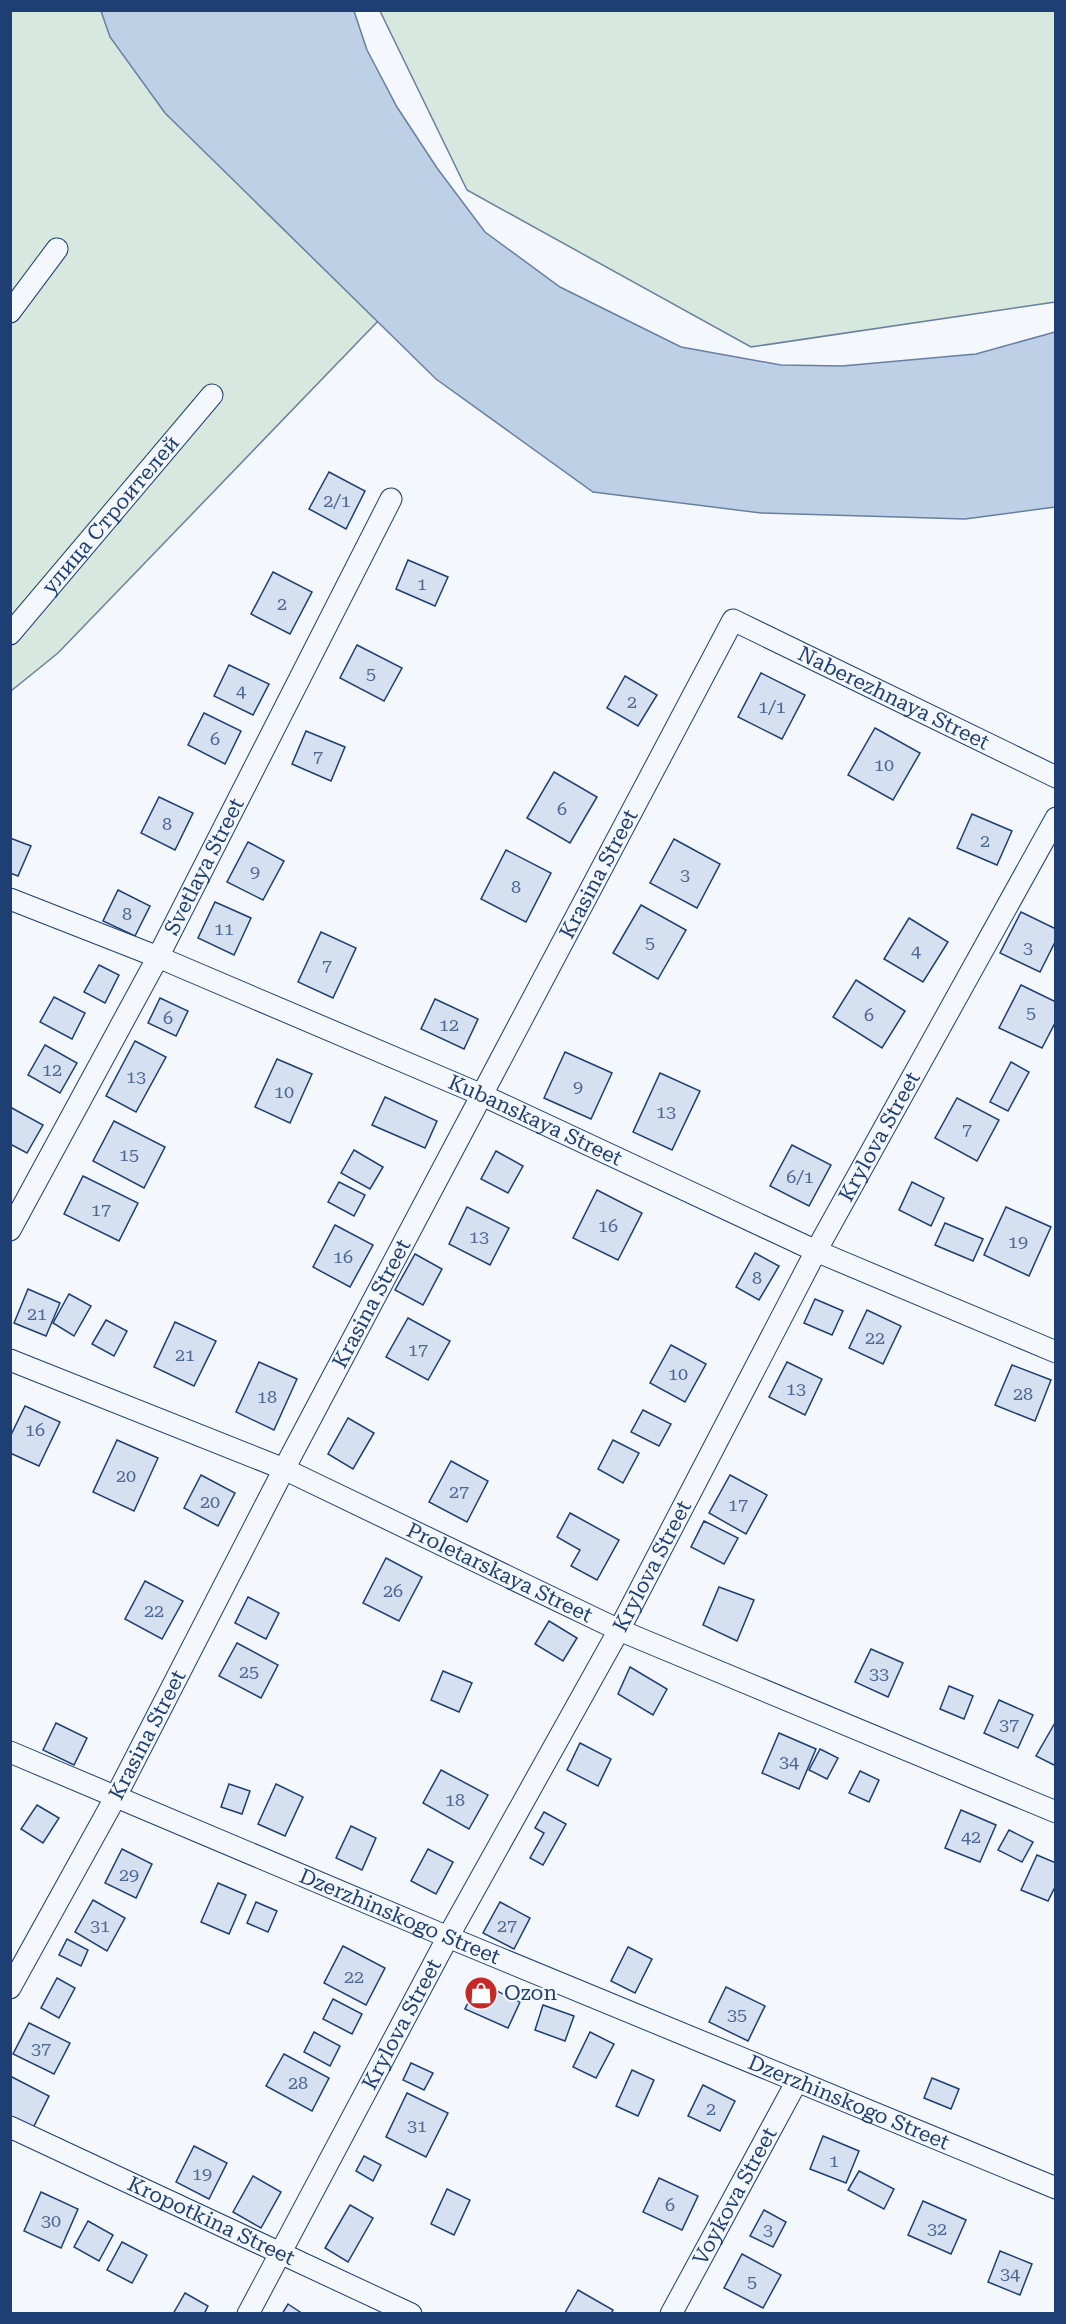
<svg xmlns="http://www.w3.org/2000/svg" width="1066" height="2324" viewBox="0 0 1066 2324" font-family="'Roboto Serif',serif">
<style>
.green{fill:#d7e8df;stroke:#687fa3;stroke-width:1.5}
.water{fill:#bed0e5;stroke:#687fa3;stroke-width:1.5}
.building{fill:#d5e0f0;stroke:#1d3f73;stroke-width:1.5}
.lines{fill:none;stroke-linecap:round;stroke-linejoin:round}
.minor-casing{stroke:#1d3f73;stroke-width:23}
.minor{stroke:#f4f7fb;stroke-width:21}
.labels{text-anchor:middle;dominant-baseline:central;stroke-width:4.5;stroke-linejoin:round;paint-order:stroke}
.number-label{font-size:18px;fill:#4b6792}
.street-label{font-size:21px;fill:#1d3f73;stroke:#f4f7fb}
.poi-label{font-size:21px;fill:#1d3f73;stroke:#f4f7fb;text-anchor:start}
</style>
<rect width="100%" height="100%" fill="#f4f7fb"/>
<g class="green">
<path d="M11,11H110L380,319L58,653L11,691Z"/>
<path d="M380,11H1055V302L751,347L467,190Z"/>
</g>
<path class="water" d="M101,11H354L367,50L397,107L437,168L485,232L560,287L681,347L781,365L842,366L976,354L1055,332V507L965,519L761,513L593,492L436,379L165,113L110,37Z"/>
<g class="building">
<path d="M329,472L365,491L346,529L309,509Z"/>
<path d="M408,560L448,577L435,606L396,589Z"/>
<path d="M273,572L312,592L290,634L251,614Z"/>
<path d="M357,645L402,668L384,701L340,678Z"/>
<path d="M229,665L269,684L253,715L214,696Z"/>
<path d="M761,673L805,695L782,739L738,717Z"/>
<path d="M625,676L657,695L638,726L607,708Z"/>
<path d="M204,713L241,731L225,764L188,745Z"/>
<path d="M875,728L920,753L893,800L848,775Z"/>
<path d="M306,731L345,747L331,781L292,764Z"/>
<path d="M554,772L597,797L570,843L527,818Z"/>
<path d="M159,797L193,813L175,850L141,833Z"/>
<path d="M972,814L1012,831L997,865L957,848Z"/>
<path d="M10,838L31,846L18,876L10,873Z"/>
<path d="M674,839L720,864L697,908L650,883Z"/>
<path d="M248,842L284,861L263,900L227,882Z"/>
<path d="M506,850L551,873L526,922L481,899Z"/>
<path d="M118,890L150,906L135,936L103,921Z"/>
<path d="M215,902L251,918L234,955L198,938Z"/>
<path d="M641,905L686,930L658,979L613,953Z"/>
<path d="M1021,912L1056,929V940L1040,972L1000,953Z"/>
<path d="M909,918L948,942L923,982L884,959Z"/>
<path d="M321,932L356,948L333,998L298,982Z"/>
<path d="M99,965L119,975L105,1003L84,992Z"/>
<path d="M856,980L905,1011L882,1048L833,1017Z"/>
<path d="M1021,985L1056,1002V1021L1042,1048L999,1028Z"/>
<path d="M54,997L85,1013L72,1039L40,1022Z"/>
<path d="M160,998L188,1011L176,1036L148,1023Z"/>
<path d="M435,999L478,1019L464,1049L421,1029Z"/>
<path d="M135,1041L166,1057L136,1112L106,1096Z"/>
<path d="M45,1045L77,1063L60,1093L28,1075Z"/>
<path d="M565,1052L612,1073L591,1119L544,1098Z"/>
<path d="M277,1059L312,1074L290,1123L255,1107Z"/>
<path d="M1011,1062L1029,1072L1008,1111L990,1102Z"/>
<path d="M660,1073L700,1091L672,1150L633,1132Z"/>
<path d="M385,1097L437,1121L425,1148L372,1125Z"/>
<path d="M957,1098L999,1120L977,1161L935,1138Z"/>
<path d="M10,1107L43,1125L27,1153L10,1144Z"/>
<path d="M114,1121L165,1147L144,1188L93,1161Z"/>
<path d="M792,1145L831,1165L809,1206L770,1186Z"/>
<path d="M354,1150L383,1167L370,1189L341,1173Z"/>
<path d="M496,1151L523,1166L508,1193L481,1179Z"/>
<path d="M83,1176L138,1203L119,1241L64,1214Z"/>
<path d="M339,1182L365,1195L354,1216L328,1202Z"/>
<path d="M912,1182L944,1198L931,1226L899,1210Z"/>
<path d="M597,1190L642,1213L618,1260L573,1238Z"/>
<path d="M467,1207L509,1228L490,1265L449,1244Z"/>
<path d="M1006,1207L1051,1227L1029,1276L984,1255Z"/>
<path d="M945,1223L983,1239L973,1261L935,1245Z"/>
<path d="M335,1225L373,1245L350,1287L313,1267Z"/>
<path d="M755,1253L779,1266L759,1300L736,1287Z"/>
<path d="M415,1254L442,1269L423,1305L395,1290Z"/>
<path d="M28,1289L60,1303L46,1336L14,1323Z"/>
<path d="M69,1294L91,1306L74,1336L53,1323Z"/>
<path d="M815,1299L843,1311L832,1335L804,1323Z"/>
<path d="M867,1310L901,1326L883,1364L849,1348Z"/>
<path d="M408,1318L450,1341L428,1380L386,1357Z"/>
<path d="M106,1320L127,1331L114,1356L92,1344Z"/>
<path d="M175,1322L216,1341L194,1386L154,1367Z"/>
<path d="M671,1345L706,1364L685,1402L650,1383Z"/>
<path d="M259,1362L297,1379L274,1430L236,1412Z"/>
<path d="M787,1362L822,1379L805,1415L769,1397Z"/>
<path d="M1012,1365L1051,1380L1035,1421L995,1405Z"/>
<path d="M25,1406L60,1422L39,1466L10,1453V1437Z"/>
<path d="M643,1410L671,1424L659,1446L631,1432Z"/>
<path d="M348,1418L374,1433L353,1469L328,1454Z"/>
<path d="M117,1440L158,1458L134,1511L93,1492Z"/>
<path d="M613,1440L639,1453L623,1483L598,1469Z"/>
<path d="M451,1461L488,1481L467,1522L429,1502Z"/>
<path d="M201,1475L235,1493L218,1526L184,1508Z"/>
<path d="M730,1475L767,1495L746,1534L709,1513Z"/>
<path d="M570,1513L619,1540L597,1580L571,1566L580,1550L557,1537Z"/>
<path d="M704,1521L738,1538L724,1564L691,1547Z"/>
<path d="M386,1558L422,1577L399,1621L363,1603Z"/>
<path d="M145,1581L183,1601L162,1639L125,1619Z"/>
<path d="M719,1587L754,1600L737,1641L703,1625Z"/>
<path d="M248,1597L279,1613L266,1639L235,1623Z"/>
<path d="M549,1621L577,1638L563,1661L535,1644Z"/>
<path d="M237,1643L278,1665L261,1698L219,1676Z"/>
<path d="M871,1649L903,1663L888,1697L855,1682Z"/>
<path d="M630,1667L667,1689L653,1715L618,1694Z"/>
<path d="M443,1671L472,1683L459,1712L431,1700Z"/>
<path d="M949,1686L973,1696L964,1719L940,1709Z"/>
<path d="M999,1700L1033,1715L1018,1748L984,1733Z"/>
<path d="M1056,1721V1766L1036,1756Z"/>
<path d="M56,1723L87,1738L74,1765L43,1750Z"/>
<path d="M779,1733L816,1749L799,1789L762,1773Z"/>
<path d="M580,1743L611,1759L598,1786L567,1770Z"/>
<path d="M820,1749L838,1758L827,1779L809,1770Z"/>
<path d="M441,1770L488,1795L469,1829L423,1803Z"/>
<path d="M860,1771L879,1780L869,1802L849,1793Z"/>
<path d="M229,1784L250,1791L242,1814L221,1807Z"/>
<path d="M276,1784L303,1797L285,1836L258,1824Z"/>
<path d="M37,1805L59,1818L43,1843L21,1829Z"/>
<path d="M961,1810L996,1825L980,1862L945,1848Z"/>
<path d="M544,1812L566,1824L543,1865L530,1858L544,1833L535,1828Z"/>
<path d="M351,1826L376,1838L362,1870L336,1858Z"/>
<path d="M1009,1830L1033,1842L1022,1862L998,1850Z"/>
<path d="M122,1849L152,1864L136,1898L105,1883Z"/>
<path d="M428,1849L453,1862L436,1894L411,1881Z"/>
<path d="M1037,1855L1056,1863V1885L1048,1901L1021,1890Z"/>
<path d="M218,1883L246,1895L229,1934L201,1922Z"/>
<path d="M93,1900L125,1918L107,1951L75,1932Z"/>
<path d="M256,1902L277,1911L268,1932L247,1923Z"/>
<path d="M500,1902L530,1918L514,1949L483,1933Z"/>
<path d="M67,1939L88,1950L81,1966L59,1955Z"/>
<path d="M343,1946L385,1968L366,2005L324,1983Z"/>
<path d="M628,1947L652,1959L635,1993L611,1981Z"/>
<path d="M57,1978L75,1988L59,2018L41,2008Z"/>
<path d="M478,1982L520,2002L508,2028L465,2009Z"/>
<path d="M726,1987L765,2006L748,2041L709,2022Z"/>
<path d="M333,1999L362,2014L352,2034L323,2019Z"/>
<path d="M543,2005L574,2016L565,2041L535,2030Z"/>
<path d="M29,2023L70,2043L54,2074L13,2054Z"/>
<path d="M314,2032L340,2046L330,2066L304,2052Z"/>
<path d="M590,2032L614,2044L596,2078L573,2067Z"/>
<path d="M284,2054L329,2078L312,2111L266,2086Z"/>
<path d="M411,2063L433,2073L424,2090L403,2080Z"/>
<path d="M632,2070L654,2080L638,2116L616,2106Z"/>
<path d="M10,2076L49,2096L31,2132L10,2121Z"/>
<path d="M932,2078L959,2089L951,2109L924,2098Z"/>
<path d="M703,2085L735,2101L720,2131L688,2116Z"/>
<path d="M407,2093L448,2113L426,2157L386,2137Z"/>
<path d="M823,2136L859,2151L846,2183L810,2169Z"/>
<path d="M194,2146L227,2163L209,2199L176,2182Z"/>
<path d="M364,2156L381,2165L373,2181L356,2171Z"/>
<path d="M859,2171L894,2189L884,2209L848,2190Z"/>
<path d="M253,2176L281,2192L261,2228L233,2212Z"/>
<path d="M659,2178L698,2196L682,2230L643,2212Z"/>
<path d="M447,2189L470,2200L454,2235L431,2224Z"/>
<path d="M41,2192L78,2209L61,2248L24,2231Z"/>
<path d="M923,2201L966,2220L951,2254L908,2235Z"/>
<path d="M350,2205L373,2218L348,2262L325,2248Z"/>
<path d="M764,2210L786,2222L773,2247L750,2236Z"/>
<path d="M88,2221L113,2235L99,2261L74,2247Z"/>
<path d="M122,2242L147,2255L132,2283L107,2270Z"/>
<path d="M1000,2251L1032,2264L1020,2295L988,2282Z"/>
<path d="M742,2254L781,2275L763,2308L724,2288Z"/>
<path d="M578,2290L613,2310L611,2314L565,2313Z"/>
<path d="M185,2293L208,2306L204,2314H173Z"/>
<path d="M288,2304L303,2314H282Z"/>
</g>
<g class="lines">
<g class="minor-casing">
<g id="minor">
<path d="M10,312L57,249"/>
<path id="s1" d="M10,634L212,395"/>
<path id="s2" d="M10,899L158,957L482,1095L816,1251L1056,1352"/>
<path id="s3" d="M10,1230L158,957L391,499"/>
<path id="s4" d="M10,1360L284,1469L619,1630L1056,1812"/>
<path id="s5" d="M10,1752L448,1937L1056,2188"/>
<path id="s6" d="M10,1988L115,1798L284,1469L733,620L1056,777"/>
<path id="s7" d="M10,2127L411,2314"/>
<path id="s8" d="M248,2314L448,1937L619,1630L816,1251L1056,818"/>
<path id="s9" d="M671,2314L797,2081"/>
</g>
</g>
<use href="#minor" class="minor"/>
</g>
<defs>
<g id="shop-disc" transform="scale(1.725)"><circle r="9.5" fill="#c62828" stroke="#f4f7fb"/><path d="M-5-2.5h2.3a2.7 3.5 0 0 1 5.4 0H5L5.5 6h-11ZM-1.5-2.5h3a1.5 2.3 0 0 0-3 0Z" fill="#fff"/></g>
</defs>
<g fill-rule="evenodd">
<use href="#shop-disc" x="481" y="1993"/>
</g>
<g class="labels">
<g class="number-label">
<text x="337" y="500">2/1</text>
<text x="422" y="583">1</text>
<text x="282" y="603">2</text>
<text x="371" y="673">5</text>
<text x="241" y="690">4</text>
<text x="632" y="701">2</text>
<text x="772" y="706">1/1</text>
<text x="215" y="738">6</text>
<text x="318" y="756">7</text>
<text x="884" y="764">10</text>
<text x="562" y="808">6</text>
<text x="167" y="823">8</text>
<text x="985" y="840">2</text>
<text x="255" y="871">9</text>
<text x="685" y="874">3</text>
<text x="516" y="886">8</text>
<text x="127" y="913">8</text>
<text x="224" y="928">11</text>
<text x="650" y="942">5</text>
<text x="1028" y="947">3</text>
<text x="916" y="950">4</text>
<text x="327" y="965">7</text>
<text x="1031" y="1012">5</text>
<text x="869" y="1014">6</text>
<text x="168" y="1017">6</text>
<text x="449" y="1024">12</text>
<text x="52" y="1069">12</text>
<text x="136" y="1076">13</text>
<text x="578" y="1086">9</text>
<text x="284" y="1091">10</text>
<text x="666" y="1111">13</text>
<text x="967" y="1129">7</text>
<text x="129" y="1154">15</text>
<text x="800" y="1176">6/1</text>
<text x="101" y="1209">17</text>
<text x="608" y="1225">16</text>
<text x="479" y="1236">13</text>
<text x="1018" y="1241">19</text>
<text x="343" y="1256">16</text>
<text x="757" y="1277">8</text>
<text x="37" y="1313">21</text>
<text x="875" y="1337">22</text>
<text x="418" y="1349">17</text>
<text x="185" y="1354">21</text>
<text x="678" y="1373">10</text>
<text x="796" y="1388">13</text>
<text x="1023" y="1393">28</text>
<text x="267" y="1396">18</text>
<text x="35" y="1429">16</text>
<text x="126" y="1475">20</text>
<text x="459" y="1491">27</text>
<text x="210" y="1501">20</text>
<text x="738" y="1504">17</text>
<text x="393" y="1590">26</text>
<text x="154" y="1610">22</text>
<text x="249" y="1671">25</text>
<text x="879" y="1673">33</text>
<text x="1009" y="1724">37</text>
<text x="789" y="1761">34</text>
<text x="455" y="1799">18</text>
<text x="971" y="1836">42</text>
<text x="129" y="1874">29</text>
<text x="100" y="1925">31</text>
<text x="507" y="1925">27</text>
<text x="354" y="1976">22</text>
<text x="737" y="2014">35</text>
<text x="41" y="2048">37</text>
<text x="298" y="2082">28</text>
<text x="711" y="2108">2</text>
<text x="417" y="2125">31</text>
<text x="834" y="2160">1</text>
<text x="202" y="2173">19</text>
<text x="670" y="2204">6</text>
<text x="51" y="2220">30</text>
<text x="937" y="2228">32</text>
<text x="768" y="2229">3</text>
<text x="1010" y="2273">34</text>
<text x="752" y="2281">5</text>
</g>
<g class="street-label">
<text stroke="none"><textPath href="#s1" startOffset="156">улица Строителей</textPath></text>
<text stroke="none"><textPath href="#s6" startOffset="1726">Naberezhnaya Street</textPath></text>
<text stroke="none"><textPath href="#s3" startOffset="412">Svetlaya Street</textPath></text>
<text stroke="none"><textPath href="#s6" startOffset="1260">Krasina Street</textPath></text>
<text stroke="none"><textPath href="#s2" startOffset="570">Kubanskaya Street</textPath></text>
<text stroke="none"><textPath href="#s8" startOffset="1336">Krylova Street</textPath></text>
<text stroke="none"><textPath href="#s6" startOffset="774">Krasina Street</textPath></text>
<text stroke="none"><textPath href="#s8" startOffset="850">Krylova Street</textPath></text>
<text stroke="none"><textPath href="#s4" startOffset="534">Proletarskaya Street</textPath></text>
<text stroke="none"><textPath href="#s6" startOffset="288">Krasina Street</textPath></text>
<text stroke="none"><textPath href="#s5" startOffset="423">Dzerzhinskogo Street</textPath></text>
<text stroke="none"><textPath href="#s8" startOffset="328">Krylova Street</textPath></text>
<text stroke="none"><textPath href="#s5" startOffset="909">Dzerzhinskogo Street</textPath></text>
<text stroke="none"><textPath href="#s9" startOffset="134">Voykova Street</textPath></text>
<text stroke="none"><textPath href="#s7" startOffset="222">Kropotkina Street</textPath></text>
</g>
<g class="poi-label">
<text x="504" y="1993">Ozon</text>
</g>
</g>
<rect width="1066" height="2324" fill="none" stroke="#1d3f73" stroke-width="24"/>
</svg>
